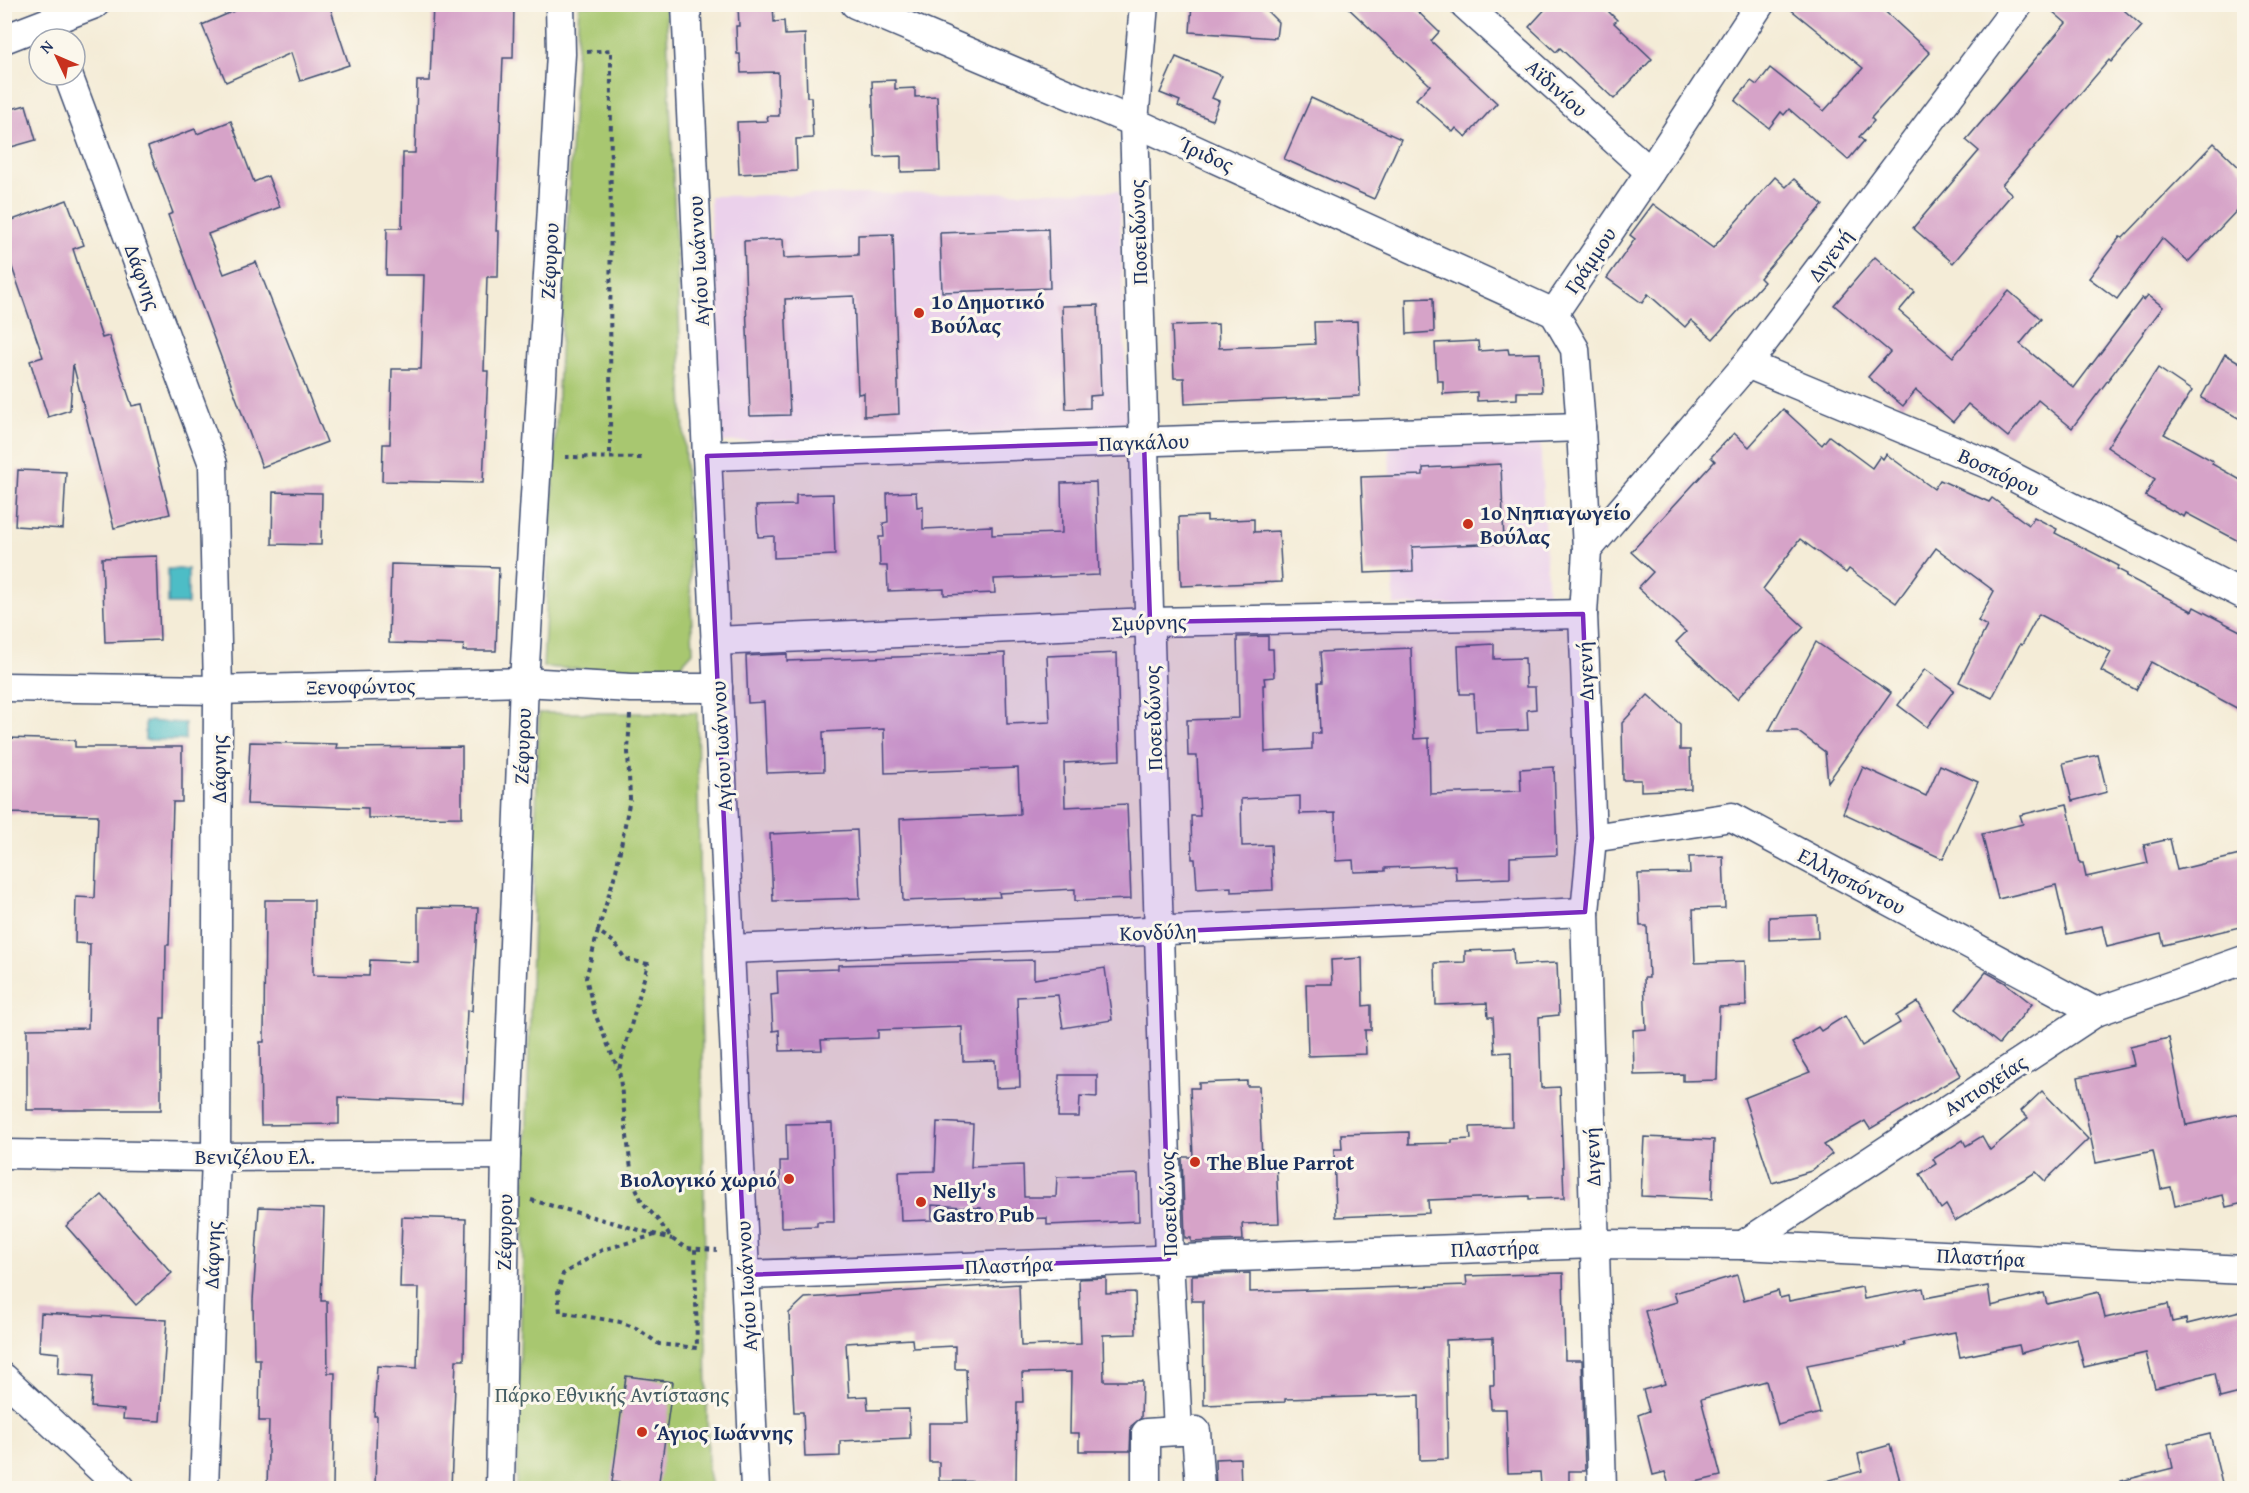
<svg xmlns="http://www.w3.org/2000/svg" width="2249" height="1493" viewBox="0 0 2249 1493" font-family="'Gentium Book Plus',serif">
<style>
.built{fill:#ebd1eb}
.green{fill:#a8c76f;stroke:#627b66;stroke-width:1.5}
.water{fill:#4ebdc6;stroke:#347692;stroke-width:1.5}
.building{fill:#d6a3c8}
.lines{fill:none;stroke-linecap:round;stroke-linejoin:round}
.minor-casing{stroke:#3c4b70;stroke-width:31}
.path{stroke:#3c4b70;stroke-width:4;stroke-dasharray:4.5 4.5;stroke-linecap:butt}
.minor{stroke:#fff;stroke-width:28}
.marked{fill:#7b2cbf;fill-opacity:0.2;stroke:#7b2cbf;stroke-width:4.5;stroke-linejoin:round}
.poi-dot{fill:#c8321e;stroke:#fbf7ec;stroke-width:2}
.labels{text-anchor:middle;dominant-baseline:central;stroke-width:6;stroke-linejoin:round;paint-order:stroke}
.street-label{font-size:21px;fill:#1b2f5e;stroke:#fbf7ec}
.poi-label{font-size:21px;font-weight:bold;fill:#1b2f5e;stroke:#fbf7ec;text-anchor:start}
.park-label{font-size:21px;fill:#455d63;stroke:#fbf7ec}
</style>
<rect width="100%" height="100%" fill="#fbf7ec"/>
<filter id="ink" filterUnits="userSpaceOnUse"><feTurbulence type="fractalNoise" baseFrequency=".0167" numOctaves="2"/><feDisplacementMap in="SourceGraphic" scale="12" xChannelSelector="R" yChannelSelector="G"/><feConvolveMatrix kernelMatrix="1 2 1 2 8 2 1 2 1" color-interpolation-filters="sRGB"/></filter>
<filter id="wash" filterUnits="userSpaceOnUse"><feTurbulence type="fractalNoise" baseFrequency=".008" numOctaves="4" result="noise"/><feDisplacementMap in="SourceGraphic" scale="24" xChannelSelector="R" yChannelSelector="G"/><feGaussianBlur stdDeviation="1.35" result="paint"/><feColorMatrix in="noise" values="0 0 0 0 0 0 0 0 0 0 0 0 0 0 0 0 0 1.4 0 .05"/><feComposite in="paint" operator="in"/></filter>
<g filter="url(#wash)">
<rect width="100%" height="100%" fill="#f4ecd7"/>
<g class="built">
<path d="M1119,191L1128,429L719,442L710,196Z"/>
<path d="M1540,435L1548,604L1394,605L1389,444Z"/>
</g>
<g class="green">
<path d="M579,5H666L693,652L672,675L543,667Z"/>
<path d="M539,713H697L708,1471L711,1488H516Z"/>
</g>
<g class="water">
<rect x="168" y="569" width="20" height="35"/>
<path d="M145,721L185,723V740H145Z"/>
</g>
<g id="blocks">
<g class="building">
<path d="M250,4H329L349,65L300,81L291,53L226,82L202,25Z"/>
<path d="M433,4H514L513,58H503L496,231H499L498,277H487L484,371H488L483,483L382,481L383,444H390L392,369H421L424,275H386L387,228H402L403,153H415L417,81H430Z"/>
<path d="M773,4L774,22L784,21L785,35L805,34L807,97H811L813,138L796,139L797,171L739,174L737,122L768,121L767,116H779L778,72L741,73L740,54H737L736,26H739L738,5Z"/>
<path d="M1192,4H1260L1278,22L1276,38L1190,32Z"/>
<path d="M1344,4H1410L1439,32L1431,41L1497,103L1466,137L1456,128L1453,132L1416,99L1430,85Z"/>
<path d="M1550,4H1601L1617,20L1614,23L1652,59L1614,99L1560,48L1556,52L1529,27Z"/>
<path d="M1784,4H1877L1930,53L1871,118L1874,121L1859,137L1864,141L1848,160L1789,109L1784,115L1781,112L1769,128L1735,101L1751,81L1757,85L1770,68L1824,111L1863,68Z"/>
<path d="M2044,4H2117L2142,26L2111,62L2109,60L2002,185L2012,194L1953,263L1913,228L1979,151L1966,140L2066,23Z"/>
<path d="M1176,57L1222,76L1212,98L1219,101L1212,120L1178,106L1180,101L1160,93Z"/>
<path d="M895,80V89L915,88V97L937,96L940,171L901,172V156L875,157L872,81Z"/>
<path d="M1311,98L1401,139L1374,199L1284,159Z"/>
<path d="M26,105L36,140L4,149V111Z"/>
<path d="M231,121L254,182L268,176L280,207L208,234L224,274L256,262L327,442L262,467L168,215L173,213L148,147L195,129L197,134Z"/>
<path d="M2214,143L2244,172V203L2188,262L2162,238L2117,299L2089,278L2120,237L2123,238Z"/>
<path d="M1775,177L1786,187L1794,179L1823,205L1760,278L1764,282L1713,339L1691,320L1685,327L1648,294L1642,303L1607,278L1635,239L1630,235L1653,204L1713,248Z"/>
<path d="M67,200L84,245L73,249L102,338L109,336L132,406L142,404L170,514L114,528L73,364L70,410L48,417L30,361L43,357L4,244V223Z"/>
<path d="M1048,229L1050,288L942,292L940,233Z"/>
<path d="M893,234L899,414L864,416V393L858,394L854,296L785,299L790,415L750,416L744,241L783,239L784,258L858,255V235Z"/>
<path d="M1875,257L1915,292L1899,311L1953,357L2009,291L2041,319L2020,344L2074,388L2142,298L2144,300L2148,295L2163,307L2072,428L2038,400L2008,437L1968,404L1953,422L1916,390L1903,406L1868,377L1890,352L1834,305Z"/>
<path d="M1433,298L1434,332L1407,334L1406,299Z"/>
<path d="M1098,305L1101,395L1090,396V408L1066,409L1062,306Z"/>
<path d="M1357,321L1360,396L1185,404L1184,378H1174L1172,326L1218,324L1219,348L1315,344L1314,322Z"/>
<path d="M1478,341L1479,351L1508,349L1509,354L1540,353L1542,392H1517V399L1477,401V392L1443,394V381H1437L1435,343Z"/>
<path d="M2225,354L2244,365V421L2201,398Z"/>
<path d="M2158,368L2192,391L2164,434L2213,461L2212,464L2244,482V544L2186,513L2184,517L2145,496L2155,479L2107,447Z"/>
<path d="M1783,409L1822,445L1829,436L1872,468L1880,456L1883,459L1886,454L1934,489L1940,480L1989,502L1992,498L2029,525L2034,517L2057,529L2055,533L2119,566L2117,569L2127,574L2126,576L2192,611L2194,607L2244,633V712L2151,662L2136,690L2101,671L2111,652L2039,614L2022,645L2020,644L1992,698L1959,682L1987,626L1978,621L1994,591L1936,548L1896,603L1849,569L1846,573L1800,539L1763,589L1804,627L1737,699L1676,642L1686,632L1638,588L1653,572L1631,552L1715,461L1711,457L1734,433L1749,447Z"/>
<path d="M1501,464L1504,543L1412,547L1413,571L1365,573L1361,477L1423,475V468Z"/>
<path d="M18,470L66,472L63,529L15,526Z"/>
<path d="M1096,482L1099,575L994,579L995,593L944,595V589L888,591L887,566H880L879,537H884L883,523L888,522L887,493L916,492L917,507L923,506V529L992,526V535L1062,533L1061,483Z"/>
<path d="M273,492L322,493L321,545L272,544Z"/>
<path d="M833,494L835,555L774,558V536L758,537L756,506L796,505V495Z"/>
<path d="M1207,516V521L1254,519V532L1279,531L1282,582L1181,586L1179,517Z"/>
<path d="M157,556L160,640L105,642L102,558Z"/>
<path d="M391,564L499,567L496,651H463L464,645L389,643Z"/>
<path d="M1268,636V649H1273L1274,677L1264,678L1265,685H1263L1265,752L1312,749V733H1320L1318,682H1322L1320,652L1411,648L1414,739L1429,738L1430,794L1521,791L1520,769L1554,767L1557,855L1510,857V878L1456,880L1455,865L1385,868V871L1354,872L1353,860L1336,861L1335,813L1300,814V796L1241,799L1242,846L1271,845L1273,890L1231,892V887L1197,889L1195,859H1192L1191,816H1200L1197,756H1188L1187,720L1239,718L1237,637Z"/>
<path d="M1816,642L1891,693L1828,782L1825,752L1797,731H1769Z"/>
<path d="M1494,644V659L1525,658L1526,687H1535L1536,709L1527,710L1528,730L1476,732L1474,694H1460L1458,646Z"/>
<path d="M1005,653L1007,724L1050,722L1047,656L1117,653L1120,760L1064,763L1065,807L1127,804L1131,899L1075,901V889L999,893L1000,897L903,901L900,819L1020,814L1018,768L885,773L884,729L823,732L824,771L767,773L764,702L748,703L746,656L787,654V661Z"/>
<path d="M1925,669L1954,690L1927,727L1898,705Z"/>
<path d="M1648,695L1680,724V750H1690L1691,789L1641,791V780H1623L1622,723Z"/>
<path d="M7,738L75,740V747H182V802H173L169,945H166L165,1018H161V1110H27V1029L88,1028L90,944L75,943L76,897L95,898L98,815L5,813Z"/>
<path d="M250,742L337,744L336,748L462,747V817L368,818V808L247,804Z"/>
<path d="M2098,755L2107,792L2072,801L2063,763Z"/>
<path d="M1940,765L1978,782L1943,859L1843,813L1863,767L1926,796Z"/>
<path d="M2067,804L2080,863H2083L2086,877L2148,863L2144,845L2170,839L2177,870L2244,854V926L2164,945L2161,934L2107,947L2102,926L2067,934L2056,885L1998,899L1982,834L2023,824L2020,815Z"/>
<path d="M857,830L860,898L773,901L770,834Z"/>
<path d="M1723,856L1725,908L1693,909L1695,963L1745,961L1746,1006L1719,1007L1717,1080L1683,1081V1074L1634,1075L1633,1030L1646,1029L1644,978H1649L1647,926H1640L1638,874L1690,873L1689,857Z"/>
<path d="M265,900H314L313,975L369,976L370,960L418,962V907L478,908L472,1011L467,1010L463,1102L339,1097V1124L261,1125L260,1042H264Z"/>
<path d="M1817,915L1818,938L1769,940V917Z"/>
<path d="M1513,949L1514,965L1557,963L1559,1015L1539,1017L1541,1088L1560,1087L1564,1198L1529,1199V1196L1428,1200L1429,1213L1336,1217L1334,1149H1342L1341,1134L1409,1132V1144L1452,1143V1140L1471,1139L1470,1127L1512,1126L1511,1052L1495,1053L1493,1017H1488L1487,1003L1436,1005L1435,963L1465,962V951Z"/>
<path d="M1362,958L1363,1006L1371,1005V1030H1365L1366,1054L1308,1056L1306,984H1332L1331,960Z"/>
<path d="M1034,960V979L1105,968L1112,1020L1063,1028L1058,995L1017,997L1020,1087L996,1088L995,1060L963,1061L962,1027L878,1030V1038L821,1040L822,1050L780,1051L779,1030L773,1031L771,995L778,994L777,971L838,969V965Z"/>
<path d="M1986,972L2004,982L2032,1004L1999,1044L1956,1009Z"/>
<path d="M1918,1002L1961,1075L1870,1129L1865,1121L1824,1145L1832,1154L1811,1171L1772,1183L1744,1098L1810,1072L1792,1043L1818,1027L1821,1031L1845,1016L1862,1046L1900,1023L1896,1016Z"/>
<path d="M2169,1038L2186,1125L2244,1113V1203L2226,1207L2223,1195L2175,1206L2171,1187L2161,1189L2153,1151L2096,1163L2078,1077L2134,1065L2130,1047Z"/>
<path d="M1059,1075H1097V1097L1080,1096L1079,1117H1058Z"/>
<path d="M1247,1081V1086H1259L1262,1161L1276,1160L1279,1223L1242,1224L1243,1240L1191,1242V1238H1185L1182,1157H1193L1190,1088H1199V1083Z"/>
<path d="M2042,1091L2088,1139L2045,1181L2036,1172L1955,1221L1946,1205L1941,1209L1920,1174L1936,1164L1933,1159L1963,1140L1966,1146L1982,1136L1990,1150L2028,1118L2021,1111Z"/>
<path d="M937,1122L973,1124L971,1167L1023,1165L1024,1197H1056L1057,1177L1138,1174L1139,1221L1047,1225V1218L981,1220V1208L932,1205V1220L901,1221L899,1172L935,1171Z"/>
<path d="M832,1123L834,1222H817V1226L781,1227L780,1161H787L786,1124Z"/>
<path d="M1644,1137L1714,1140L1712,1199L1641,1196Z"/>
<path d="M102,1195L172,1273L136,1305L66,1226Z"/>
<path d="M259,1207L324,1209L321,1301H327L328,1373H335L333,1487L267,1486L269,1421H259L260,1359H254L253,1301Z"/>
<path d="M402,1217L466,1219L464,1360H456L451,1488H375L377,1416H374L377,1366L417,1368L419,1288H400Z"/>
<path d="M1250,1273V1292L1467,1285L1466,1276L1563,1273L1565,1360H1582L1585,1471H1569V1485L1541,1486L1540,1472L1508,1473L1506,1409H1491L1490,1385H1494L1493,1338L1446,1340L1448,1459L1420,1460L1419,1395L1285,1399V1402L1204,1405L1203,1301H1192V1275Z"/>
<path d="M1737,1275L1744,1301L1778,1291L1780,1298L1788,1296L1789,1301L1862,1287L1864,1299L1923,1288L1925,1298L1988,1286L1991,1306L2044,1293L2047,1304L2099,1292L2105,1318L2168,1304L2172,1322L2186,1319L2187,1324L2244,1310V1392L2220,1398L2215,1373L2155,1388L2146,1353L2084,1367L2077,1339L2021,1353L2019,1345L1960,1357L1955,1332L1904,1342L1905,1346L1807,1365L1820,1413L1778,1425L1766,1381L1701,1399L1721,1476L1670,1488L1665,1472L1653,1475L1638,1415L1649,1411L1643,1390L1665,1384L1645,1311L1677,1302L1674,1293Z"/>
<path d="M1106,1278V1293L1135,1292L1136,1334L1103,1335L1104,1381H1142L1141,1418L1131,1426L1130,1451H1079V1433H1070L1071,1372L1022,1373L1023,1402H1017L1016,1482L939,1481V1462H929V1423H968L966,1369H955V1346L913,1348L912,1339L846,1343L849,1397L867,1396L868,1410L909,1409L910,1438L840,1441V1456L805,1457L803,1412H794L789,1313L805,1298L1019,1284L1021,1346L1081,1344L1079,1279Z"/>
<path d="M41,1313L167,1320L160,1421L123,1419L124,1410L91,1407L93,1376L58,1374L59,1353L39,1351Z"/>
<path d="M626,1376L673,1382L658,1488L612,1482Z"/>
<path d="M2210,1434L2223,1488H2122L2121,1481L2173,1468L2168,1444Z"/>
<path d="M1890,1445L1902,1488H1824L1823,1482L1862,1471L1858,1454Z"/>
<path d="M1240,1458L1241,1488H1216L1215,1459Z"/>
</g>
</g>
</g>
<g filter="url(#ink)">
<use href="#blocks" fill-opacity="0" stroke="#3c4b70" stroke-width="1.5"/>
<g class="lines">
<g class="minor-casing">
<g id="minor">
<path d="M686,4L755,1488"/>
<path d="M855,4L1134,122L1554,313"/>
<path d="M1144,4L1134,122L1169,1259L1178,1431H1196L1200,1488"/>
<path d="M1464,4L1650,172"/>
<path d="M4,39L95,4"/>
<path d="M68,75L213,464L218,690L216,1157L204,1488"/>
<path d="M1747,364L1990,465L2244,595"/>
<path d="M707,456L1581,427"/>
<path d="M1587,550L1747,364L2019,4"/>
<path d="M715,641L1150,622L1583,614"/>
<path d="M4,687L218,690L524,682L631,688H718"/>
<path d="M1592,838L1732,817L2096,1012"/>
<path d="M730,949L1585,912"/>
<path d="M4,1154L216,1157L506,1155"/>
<path d="M1743,1245L2096,1012L2244,960"/>
<path d="M745,1275L1595,1244L1743,1245L2244,1270"/>
<path d="M4,1378L121,1488"/>
<path d="M500,1488L506,1155L524,682L561,54L560,4"/>
<path d="M1146,1488V1433L1178,1431"/>
<path d="M1602,1488L1585,912L1592,838L1583,614L1587,550L1581,427L1575,349L1554,313L1650,172L1760,4"/>
</g>
</g>
<g class="path">
<path d="M587,52L611,50L610,458"/>
<path d="M565,457L646,458"/>
<path d="M630,715L628,751L630,799L616,871L598,931L615,943L625,959L648,964L619,1069L632,1178L642,1202L658,1220L672,1239L686,1248L717,1250"/>
<path d="M598,931L586,978L595,1014L618,1069"/>
<path d="M531,1200L672,1239"/>
<path d="M655,1235L602,1250L563,1274L558,1292L560,1312L620,1322L636,1328L659,1344L697,1348L695,1249"/>
</g>
<use href="#minor" class="minor"/>
</g>
</g>
<path class="marked" d="M1144,442L1150,622L1583,614L1592,838L1585,912L1159,932L1169,1259L745,1275L707,456Z"/>
<g class="poi-dot">
<circle cx="919" cy="313" r="6"/>
<circle cx="1468" cy="524" r="6"/>
<circle cx="1195" cy="1162" r="6"/>
<circle cx="789" cy="1179" r="6"/>
<circle cx="921" cy="1202" r="6"/>
<circle cx="642" cy="1432" r="6"/>
</g>
<g class="labels">
<g class="street-label">
<text transform="translate(1557 88) rotate(42)">Αϊδινίου</text>
<text transform="translate(1206 154) rotate(24)">Ίριδος</text>
<text transform="translate(1138 232) rotate(-92)">Ποσειδώνος</text>
<text transform="translate(1830 255) rotate(-53)">Διγενή</text>
<text transform="translate(1590 260) rotate(-56)">Γράμμου</text>
<text transform="translate(549 261) rotate(-87)">Ζέφυρου</text>
<text transform="translate(698 261) rotate(-93)">Αγίου Ιωάννου</text>
<text transform="translate(143 277) rotate(70)">Δάφνης</text>
<text transform="translate(1144 442) rotate(-2)">Παγκάλου</text>
<text transform="translate(1999 472) rotate(25)">Βοσπόρου</text>
<text transform="translate(1149 622) rotate(-2)">Σμύρνης</text>
<text transform="translate(1585 671) rotate(-92)">Διγενή</text>
<text transform="translate(361 686) rotate(-1)">Ξενοφώντος</text>
<text transform="translate(1153 718) rotate(-92)">Ποσειδώνος</text>
<text transform="translate(522 746) rotate(-88)">Ζέφυρου</text>
<text transform="translate(721 746) rotate(-93)">Αγίου Ιωάννου</text>
<text transform="translate(218 769) rotate(-90)">Δάφνης</text>
<text transform="translate(1852 881) rotate(28)">Ελλησπόντου</text>
<text transform="translate(1158 932) rotate(-2)">Κονδύλη</text>
<text transform="translate(1985 1085) rotate(-33)">Αντιοχείας</text>
<text x="255" y="1156">Βενιζέλου Ελ.</text>
<text transform="translate(1592 1157) rotate(-92)">Διγενή</text>
<text transform="translate(1168 1204) rotate(-92)">Ποσειδώνος</text>
<text transform="translate(504 1232) rotate(-89)">Ζέφυρου</text>
<text transform="translate(1495 1248) rotate(-2)">Πλαστήρα</text>
<text transform="translate(212 1255) rotate(-88)">Δάφνης</text>
<text transform="translate(1981 1257) rotate(3)">Πλαστήρα</text>
<text transform="translate(1009 1265) rotate(-2)">Πλαστήρα</text>
<text transform="translate(746 1286) rotate(-93)">Αγίου Ιωάννου</text>
</g>
<g class="poi-label">
<text x="931" y="301">1ο Δημοτικό<tspan x="931" dy="24">Βούλας</tspan></text>
<text x="1480" y="512">1ο Νηπιαγωγείο<tspan x="1480" dy="24">Βούλας</tspan></text>
<text x="1207" y="1162">The Blue Parrot</text>
<text x="777" y="1179" text-anchor="end">Βιολογικό χωριό</text>
<text x="933" y="1190">Nelly's<tspan x="933" dy="24">Gastro Pub</tspan></text>
<text x="654" y="1432">Άγιος Ιωάννης</text>
</g>
<g class="park-label">
<text x="612" y="1394">Πάρκο Εθνικής Αντίστασης</text>
</g>
</g>
<rect width="2249" height="1493" fill="none" stroke="#fbf7ec" stroke-width="24"/>
<g transform="translate(57 57) rotate(314)"><circle r="28" fill="#fbf7ec" stroke="#a1a7b3" stroke-width="1.5"/>
<path d="M0-4.5L10 22L0 15L-10 22Z" fill="#c8321e"/>
<text y="-9" font-size="16" font-weight="bold" text-anchor="middle" fill="#1b2f5e">N</text>
</g>
</svg>
